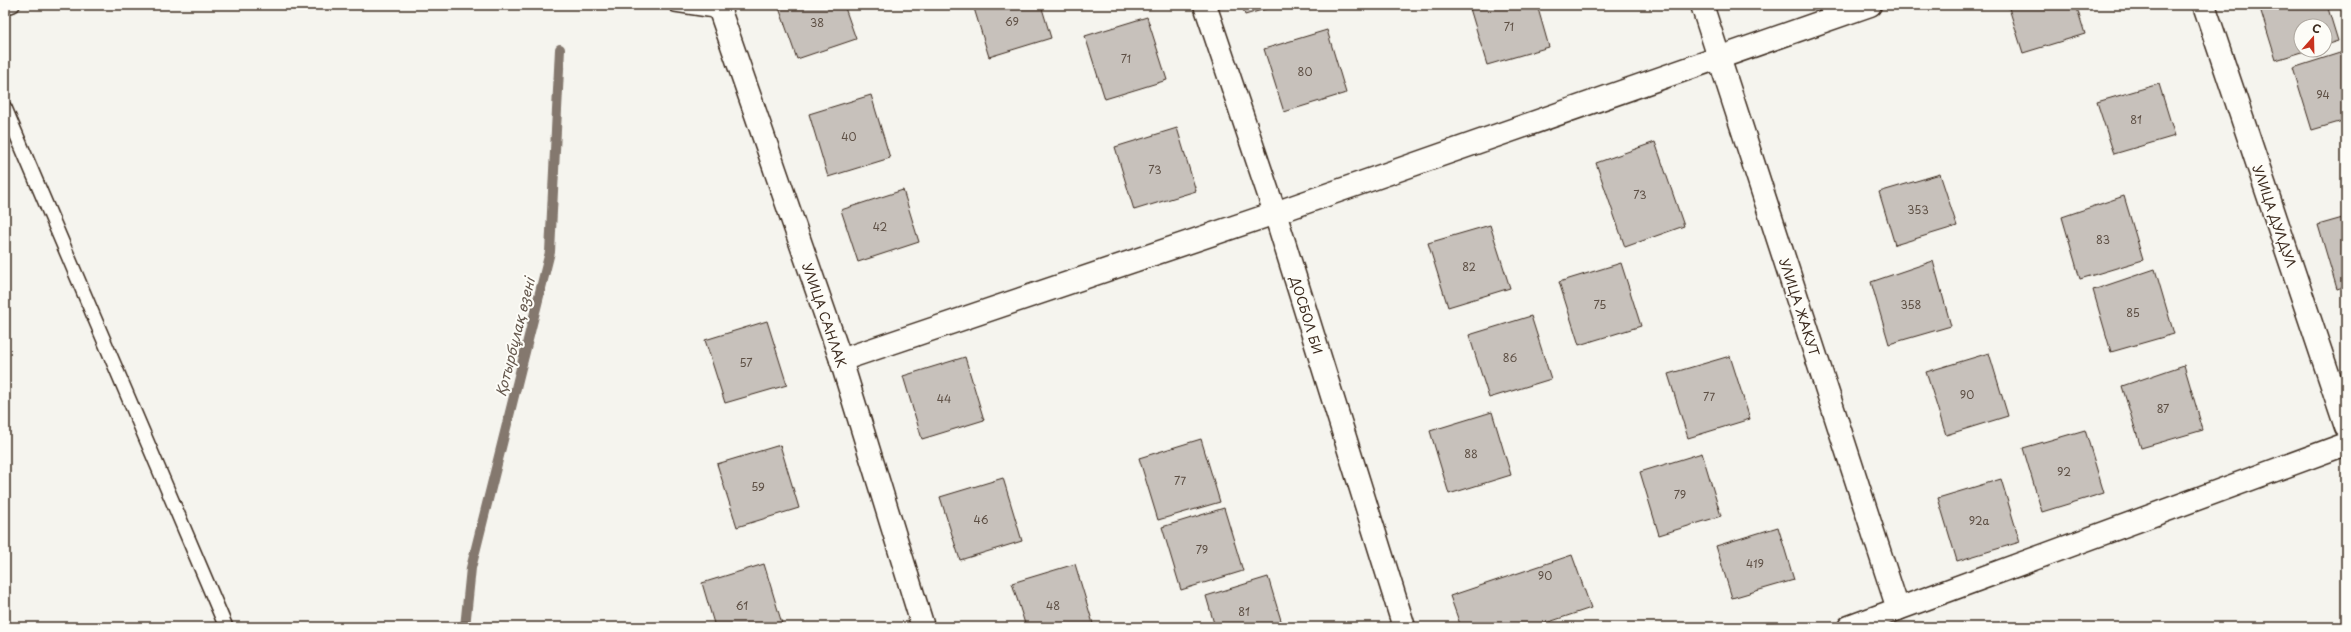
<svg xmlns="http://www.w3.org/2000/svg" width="2351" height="632" viewBox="0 0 2351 632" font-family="'Playpen Sans',sans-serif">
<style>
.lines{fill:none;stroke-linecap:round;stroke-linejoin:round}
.stream{stroke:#84786e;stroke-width:10}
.building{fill:#c7c1bb;stroke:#3b2a1e}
.lane-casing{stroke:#3b2a1e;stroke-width:16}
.street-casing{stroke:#3b2a1e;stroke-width:25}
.secondary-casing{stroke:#3b2a1e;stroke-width:25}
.lane{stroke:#fdfcf7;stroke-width:13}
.street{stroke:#fdfcf7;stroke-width:22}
.secondary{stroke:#fdfcf7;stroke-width:22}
.labels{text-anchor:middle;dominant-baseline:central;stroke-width:4;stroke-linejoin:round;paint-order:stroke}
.number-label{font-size:11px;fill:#5e5045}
.street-label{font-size:13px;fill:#3b2a1e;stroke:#fdfcf7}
.water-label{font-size:14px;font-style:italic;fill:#65584d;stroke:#fdfcf7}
</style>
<rect width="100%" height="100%" fill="#f5f4ee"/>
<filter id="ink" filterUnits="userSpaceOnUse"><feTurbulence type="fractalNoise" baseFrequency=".025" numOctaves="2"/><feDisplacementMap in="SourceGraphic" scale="8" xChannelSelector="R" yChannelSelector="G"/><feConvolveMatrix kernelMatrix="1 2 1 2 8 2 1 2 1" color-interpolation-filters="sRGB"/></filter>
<g filter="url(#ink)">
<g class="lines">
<path class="stream" d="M465,627L471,568L550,252L560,49"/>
</g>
<g class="building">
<path d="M778,5H844L856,39L797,59Z"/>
<path d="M973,5H1041L1051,38L989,57Z"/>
<path d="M1242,5H1279L1245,15Z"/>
<path d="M1469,5H1537L1549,47L1487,65Z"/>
<path d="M2008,5H2076L2085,34L2023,53Z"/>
<path d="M2259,5H2327L2338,41L2325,45V26H2301V50H2309L2276,60Z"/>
<path d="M1147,17L1167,80L1105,99L1085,36Z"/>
<path d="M1327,30L1346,93L1284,112L1264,49Z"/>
<path d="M2346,51V120L2312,130L2293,68Z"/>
<path d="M2159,84L2175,136L2114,154L2097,102Z"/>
<path d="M871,95L890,158L828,177L809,114Z"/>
<path d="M1177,128L1196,191L1134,210L1115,147Z"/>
<path d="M1655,142L1684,226L1625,247L1596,163Z"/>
<path d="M1940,174L1957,226L1895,245L1879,192Z"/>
<path d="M903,190L919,242L858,262L841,210Z"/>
<path d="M2124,196L2143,260L2080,279L2062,217Z"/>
<path d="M2346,217V286L2337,289L2318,225Z"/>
<path d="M1490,225L1510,288L1448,307L1428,243Z"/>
<path d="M1933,261L1951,326L1889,344L1871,282Z"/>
<path d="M1621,263L1641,326L1579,345L1559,282Z"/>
<path d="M2155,269L2174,334L2111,352L2093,290Z"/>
<path d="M1531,316L1551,379L1489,398L1469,335Z"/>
<path d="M767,321L787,385L725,403L705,340Z"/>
<path d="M1989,353L2008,416L1946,435L1926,372Z"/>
<path d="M1730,356L1750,419L1688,438L1668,374Z"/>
<path d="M965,357L984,420L922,439L903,376Z"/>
<path d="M2184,365L2203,430L2141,448L2122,386Z"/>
<path d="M1492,412L1511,475L1449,494L1430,431Z"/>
<path d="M2085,430L2104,493L2042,512L2023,448Z"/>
<path d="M1201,439L1220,502L1158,520L1139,458Z"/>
<path d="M780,445L799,508L737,527L717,464Z"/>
<path d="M1702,453L1721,516L1659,535L1640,472Z"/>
<path d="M1003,478L1022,541L960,560L940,497Z"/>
<path d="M2001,479L2020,542L1957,561L1938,498Z"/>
<path d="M1224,508L1243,571L1181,590L1162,527Z"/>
<path d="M1778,527L1794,580L1732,598L1716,546Z"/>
<path d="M1572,555L1591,608L1534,627H1461L1450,596Z"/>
<path d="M764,564L783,627H715L702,583Z"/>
<path d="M1075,564L1094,627H1026L1012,583Z"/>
<path d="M1268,577L1283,627H1215L1206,596Z"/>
</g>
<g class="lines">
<g class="lane-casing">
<g id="lane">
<path d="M675,5L721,12"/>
<path d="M5,8L13,5"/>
<path d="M5,108L226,627"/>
</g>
</g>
<g class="street-casing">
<g id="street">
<path d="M718,5L841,360L923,627"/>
<path d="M1205,5L1275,213L1404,627"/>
<path d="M2204,5L2346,427"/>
<path d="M841,360L1275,213L1870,5"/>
<path d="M1898,609L2346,444"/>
</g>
</g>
<g class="secondary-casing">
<path id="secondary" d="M1702,5L1898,609L1849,627"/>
</g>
<use href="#lane" class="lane"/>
<use href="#street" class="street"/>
<use href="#secondary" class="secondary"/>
</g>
</g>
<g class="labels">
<g class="number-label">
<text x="1012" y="21">69</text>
<text x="817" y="22">38</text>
<text x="1509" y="26">71</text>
<text x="1126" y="58">71</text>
<text x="1305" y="71">80</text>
<text x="2323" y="94">94</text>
<text x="2136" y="119">81</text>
<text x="849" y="136">40</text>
<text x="1155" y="169">73</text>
<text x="1640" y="194">73</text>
<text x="1918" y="209">353</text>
<text x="880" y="226">42</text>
<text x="2103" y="239">83</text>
<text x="1469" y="266">82</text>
<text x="1600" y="304">75</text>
<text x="1911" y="304">358</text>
<text x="2133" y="312">85</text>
<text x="1510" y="357">86</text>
<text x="746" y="362">57</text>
<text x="1967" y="394">90</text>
<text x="1709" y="396">77</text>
<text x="944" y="398">44</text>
<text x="2163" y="408">87</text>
<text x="1471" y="453">88</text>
<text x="2064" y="471">92</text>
<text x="1180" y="480">77</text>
<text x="758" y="486">59</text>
<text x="1680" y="494">79</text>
<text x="981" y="519">46</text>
<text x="1979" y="520">92а</text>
<text x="1202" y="549">79</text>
<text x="1755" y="563">419</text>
<text x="1545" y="575">90</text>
<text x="742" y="605">61</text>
<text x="1053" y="605">48</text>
<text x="1244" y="611">81</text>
</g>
<g class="street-label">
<text transform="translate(2275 216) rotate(71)">УЛИЦА ДУЛДУЛ</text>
<text transform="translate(1800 307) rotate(72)">УЛИЦА ЖАКУТ</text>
<text transform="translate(825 315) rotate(71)">УЛИЦА САНЛАК</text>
<text transform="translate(1307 315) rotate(73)">ДОСБОЛ БИ</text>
</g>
<g class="water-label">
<text transform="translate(515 337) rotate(-76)">Қотырбұлақ өзені</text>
</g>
</g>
<rect width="2351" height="632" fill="none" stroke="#fdfcf7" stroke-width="20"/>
<rect x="10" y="10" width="2331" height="612" fill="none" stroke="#3b2a1e" stroke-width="1.5" filter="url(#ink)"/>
<g transform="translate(2313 38) rotate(20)"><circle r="19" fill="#fdfcf7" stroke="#afa8a0"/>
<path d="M0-3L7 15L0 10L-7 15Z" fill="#c8321e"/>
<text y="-6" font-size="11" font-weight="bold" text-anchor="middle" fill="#3b2a1e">С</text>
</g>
</svg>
